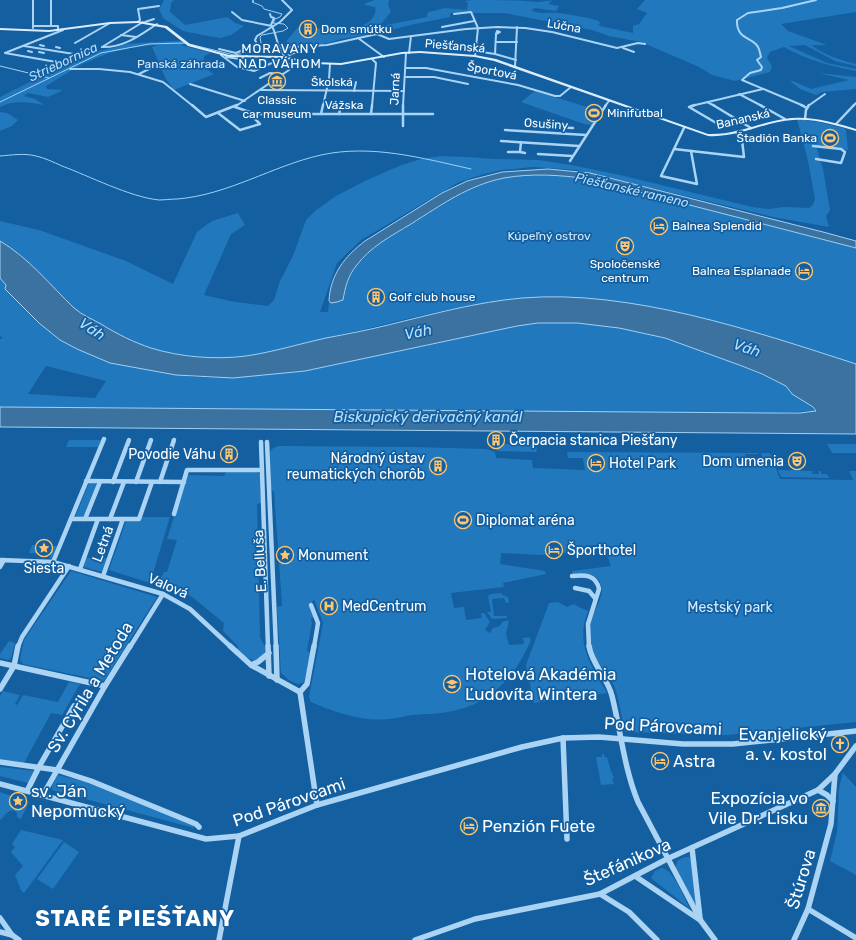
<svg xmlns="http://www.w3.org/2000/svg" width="856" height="940" viewBox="0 0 856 940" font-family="Rubik,sans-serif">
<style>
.green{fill:#2278bd;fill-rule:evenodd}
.water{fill:#3c729f;stroke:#9ed1f7}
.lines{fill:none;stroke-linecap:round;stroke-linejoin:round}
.stream{stroke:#9ed1f7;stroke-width:1}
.street-far3{stroke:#abd4f4;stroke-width:2}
.street-far2{stroke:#abd4f4;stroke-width:2.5}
.street-far1{stroke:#abd4f4;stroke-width:4.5}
.street{stroke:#abd4f4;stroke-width:5.5}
.secondary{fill:#dceefd;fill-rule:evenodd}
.labels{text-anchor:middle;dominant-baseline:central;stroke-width:3.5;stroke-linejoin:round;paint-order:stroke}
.far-street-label{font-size:12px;fill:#fff;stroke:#135fa0}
.far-poi-label{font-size:12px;fill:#fff;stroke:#135fa0;text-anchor:start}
.far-park-label{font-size:12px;fill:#d4ebfe;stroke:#135fa0}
.far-quarter-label{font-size:13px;letter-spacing:1px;fill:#fff;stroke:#135fa0}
.far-water-label{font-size:13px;font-style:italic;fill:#b8defa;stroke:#135fa0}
.poi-label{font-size:14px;fill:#fff;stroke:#135fa0;text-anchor:start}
.street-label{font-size:14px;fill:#fff;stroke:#135fa0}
.park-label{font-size:14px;fill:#d4ebfe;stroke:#135fa0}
.water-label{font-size:15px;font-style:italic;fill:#b8defa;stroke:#135fa0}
.near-poi-label{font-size:17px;fill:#fff;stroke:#135fa0;text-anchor:start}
.near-street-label{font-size:17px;fill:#fff;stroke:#135fa0}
.near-district-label{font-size:22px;font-weight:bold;letter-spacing:1px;fill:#fff;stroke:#135fa0}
</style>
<rect width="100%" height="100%" fill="#135fa0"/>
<g class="green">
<path d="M164,0H174L171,3L170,12L185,25L227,17L235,23L244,26L231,35L220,38L208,36L183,31L163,18L159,9Z"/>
<path d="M375,0H389L388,4L391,12L381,24V26L427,17V14L429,12L445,8L467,10L468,3L465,1L471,0C494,0 515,0 537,2C543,2 547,0 552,1L548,4L559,6L556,11L535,8L531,10C539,15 550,12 559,13C572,15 586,17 599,21L600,24L598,25L600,26L633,33V26L639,24L647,13L637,9L645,0H856V12L781,24L788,31L824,44L826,45H811C825,55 839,60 856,64V66L835,61L805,45L789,46L827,63L856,69V71C831,66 806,60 784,47L770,52L767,58L772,66L770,72L735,81L712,75L699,67L641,42L609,36L592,30L504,13H450V17L415,24L378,33L341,39L328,43L315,45H286L287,40L301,24C309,26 321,31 329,28C335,29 340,32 347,31C359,29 379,20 375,7L364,5L366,3Z"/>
<path d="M170,41H181L185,44L181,45L211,53L204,56C203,64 207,71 214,74L174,90L166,79L152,47L161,44L131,48L109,53L82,64L46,86L47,89L63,90L48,97L28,93L24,96L35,99L44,105C28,102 14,100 0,107V97L84,55L127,44Z"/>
<path d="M818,73L856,77V89L822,92L816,95L800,89L790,81H793L811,89L849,80Z"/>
<path d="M535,91L600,111L592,125L584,124L521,102Z"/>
<path d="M0,112L7,113L18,120L12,126L0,131Z"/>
<path d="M797,119L818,122L844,128L846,130L848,150L816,146L823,169L830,210L826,216L829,227L773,217L577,170L533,167L502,170L484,174L459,182L361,240L337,263L320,312H328L329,301L331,303L337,302L343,300C350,259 375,246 408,226C439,207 469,185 505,178C567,167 627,189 686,204C743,219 799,234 856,248V364C795,344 734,326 672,312C623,302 573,294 522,298C456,304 391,324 326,338C299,344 273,352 246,356C215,360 180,356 151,348C133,342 117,334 101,324C92,319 82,315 74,308C50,285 29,258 0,241V221L39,230L126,261L173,284L197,232L212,221L238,213L245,225L231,234L204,295L235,302L268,306L274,300L280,281L293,256L306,220L315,211L336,196L367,180L399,166L421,159L442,156L466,157L495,159L538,160L571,165L620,175L752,207L769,209L784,207L809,208L813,205L815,199L808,161Z"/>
<path d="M0,278L39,323L60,340L77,349L110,363L193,377L233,378L305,371L518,326L538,323H577L619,328L665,338L742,366L784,385L816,411L769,413L0,407V339L3,338L0,336ZM46,366L106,381L95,398L28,394Z"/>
<path d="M69,440H101L98,447H66Z"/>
<path d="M502,444H533L536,446L537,450L536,452L498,451L494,448Z"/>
<path d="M827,444H856V453H832Z"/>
<path d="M278,446L413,447L486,449L495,452L496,458L532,460L533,468L585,470L583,458H568L567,452L758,453V454H745L748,462H764L761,453H770L780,479L853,480L849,471H856V722L727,735L625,732C622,720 618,691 612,682C601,663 590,658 588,634C587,619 606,598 601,585C597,572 584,573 573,574L572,571L611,566L603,544L586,546V551L539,555L501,553L500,564L545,571L546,574L503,583L504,587L451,593L454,608L464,607L466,620L482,618L481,613H484L490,622L485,630L490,633L493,628L500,626L502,622L509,620L506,634L509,645L524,644L523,638L529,637L531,640C517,673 493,702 457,710C442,714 427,714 412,715C404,716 396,719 388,719C363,722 334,712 311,702L309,697L323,623L314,599L310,605L314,617L311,619L312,623L307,651L311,652L304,682L299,684C292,683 286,678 281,673L277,607L282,606V604L274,492L271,490L270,452L272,449Z"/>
<path d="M778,470L815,471L811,472L813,474H819L818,471H820L822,474H827L829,478L781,477Z"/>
<path d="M226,472H257L260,474L261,503L257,504L258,539L256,540V546H258L260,637L266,649C259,668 248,659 237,650L238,646L223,631L224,623L191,596L157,584L164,572H167L177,540L167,539L187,475L224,476Z"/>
<path d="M89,483L98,484L84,518L75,517Z"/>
<path d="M141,517H170L150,583L109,570L126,521H140Z"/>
<path d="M32,545L58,546L52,558L49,560L51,554L29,553Z"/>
<path d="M85,558H107L102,572L84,567L83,564Z"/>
<path d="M71,571L157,597L104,681L23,664L20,660L24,640Z"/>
<path d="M502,593V595L508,597L509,603H506L504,598L492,599L494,616H507V618L492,619L487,612H491L488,596L491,594Z"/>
<path d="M558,602L567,607L574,604L575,605L588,611C575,644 591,665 607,693L534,703L526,665L549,603Z"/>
<path d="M9,641L15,643L11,658L8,660L0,658V654Z"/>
<path d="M69,682L80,684L62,715L51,713L24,763L0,760V696L3,691L20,695L15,704L17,705L23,695L58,702Z"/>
<path d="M602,754H604L605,758L607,757C609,765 611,772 614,778L612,779L614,784L601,785L596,757H602Z"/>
<path d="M0,767L35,771L28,783L0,776Z"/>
<path d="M843,773L856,787V875L830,861L837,832L839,788Z"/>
<path d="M58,775L90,783L194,826V828L52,790V786Z"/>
<path d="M0,792L29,802L21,819L17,817V813L13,810L8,812L0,820Z"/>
<path d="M21,830L63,840L24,893L21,890L15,875L23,866L11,852L15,847L12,844Z"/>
<path d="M64,842L79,852L53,889L37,879Z"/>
<path d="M685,857H689L692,862L696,906L676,869V865L678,860Z"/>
<path d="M662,868C674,870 684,898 690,909L651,878L655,871Z"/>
</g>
<g class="water">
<path d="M548,169L590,173L823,232L856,241V248L589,179C561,175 532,173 504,178C469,185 441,205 411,224C391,236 370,247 356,266C348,276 345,288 343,300L337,302L331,303L329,301C330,275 345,256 365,241L442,193L467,181L502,172Z"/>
<path d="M0,241C29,258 50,285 74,308C82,315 92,319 101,324C117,334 133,342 151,348C180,357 215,360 246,356C273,352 299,344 326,338C347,334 368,330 388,325C433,314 477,302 522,298C630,289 754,331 856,364V434L0,427V407H1L769,413H800L816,411L813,407L792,394L786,386L762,374L742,366L665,338L619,328L577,323H538L517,326L305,371L233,378L176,375L110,363L77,349L60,340L39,323L5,289L6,285L0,278Z"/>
</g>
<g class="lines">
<g class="stream">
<path d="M252,0L254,1L252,2L262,6L264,9L282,14L280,17L275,19L273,23"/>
<path d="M261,43L260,37L262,35L283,31L288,28L284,24L273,23"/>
<path d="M189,44L234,55L245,53L247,50L254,48"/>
<path d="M255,48L259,45"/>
<path d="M0,66L49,78"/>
<path d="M0,102L101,53L149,44L185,43"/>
<path d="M0,156C12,155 24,153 36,156C45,158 53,162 62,166C89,176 130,197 159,200C164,200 171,199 177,199C228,195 272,166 321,155C371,144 422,158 471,169"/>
</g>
<g class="street-far3">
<path d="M33,0V28"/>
<path d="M51,0V26"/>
<path d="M232,12L242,20L272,26C278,38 276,48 286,57"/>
<path d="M270,14L271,17L274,18L271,25"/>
<path d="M454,14L471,12L478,28L475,56"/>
<path d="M138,22L140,20L138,9L159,6"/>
<path d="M145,22L154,19"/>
<path d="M33,26H58V31"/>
<path d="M442,27L474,21"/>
<path d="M497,31L500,32L496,34Z"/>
<path d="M121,35L136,37"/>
<path d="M358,38L384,57"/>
<path d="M496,42H517"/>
<path d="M75,43L110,23"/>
<path d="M40,45L44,46"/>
<path d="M24,46L80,55"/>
<path d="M56,47L60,48"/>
<path d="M102,47C124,48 140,35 157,24"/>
<path d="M102,47L143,22"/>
<path d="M278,48L327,45L377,34L389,39L466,29L497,27L525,28L552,32L617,48L638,43L645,44"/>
<path d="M623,48L634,52"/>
<path d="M219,49L236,53L257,44L255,40L257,36L280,22L292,10L282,0"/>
<path d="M28,51L32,52"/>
<path d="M475,51L495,54L516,60"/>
<path d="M39,52L44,53"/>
<path d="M5,53L63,30"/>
<path d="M5,53L62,63"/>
<path d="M409,53L411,36"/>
<path d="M495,54L496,34"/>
<path d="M221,55L237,67L254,71L296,52L302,51"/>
<path d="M226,57L240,59L247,56"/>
<path d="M515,67L517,27"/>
<path d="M406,68H426L518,85L555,96H560L571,87"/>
<path d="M70,69H99L130,72L163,82L193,106"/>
<path d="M139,74L155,66"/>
<path d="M405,77H434L468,84"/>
<path d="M260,78L270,73L282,74"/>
<path d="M190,84L245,101"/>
<path d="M261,90L404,91"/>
<path d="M354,91L356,82"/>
<path d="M739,94L762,106"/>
<path d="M707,102L715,106"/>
<path d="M236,106L289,70L292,65L283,62L286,57"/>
<path d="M323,106L329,79L330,64"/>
<path d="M341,106V104"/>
<path d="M372,106L376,63L372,59"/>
<path d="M403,106L406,53"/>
<path d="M605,106L609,101"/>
<path d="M691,106L763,89"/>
<path d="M804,106L742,80L750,73L761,70L762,67L757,60L761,57C760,54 760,50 758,47C753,37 736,40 737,20L748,13L782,8L816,0"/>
<path d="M808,106L825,94"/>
<path d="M853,106L856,103"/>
</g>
<g class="street-far2">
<path d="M192,105L206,117L237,105"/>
<path d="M695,105L689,107L718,124L736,119"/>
<path d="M713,105L751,128"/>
<path d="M760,105L785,119"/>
<path d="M801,105L807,108"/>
<path d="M235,107L256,114H433"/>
<path d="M218,113L240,130L260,124L254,118L256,114"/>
<path d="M321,114L323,105"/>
<path d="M339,114L341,105"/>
<path d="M371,114L372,105"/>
<path d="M805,119L806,110L809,105"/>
<path d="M836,124L854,105"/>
<path d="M403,126V105"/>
<path d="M553,127L573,128"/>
<path d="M684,128L674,149L744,157L742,140L736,132"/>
<path d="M505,130L586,135"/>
<path d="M501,141L579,146"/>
<path d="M521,142L520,152L525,153"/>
<path d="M813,146L841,149L845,152L841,163L816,159"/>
<path d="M674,149L661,176L697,184L691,151"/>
<path d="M508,152H520"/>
<path d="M538,154L572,156"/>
<path d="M570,161L606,105"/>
</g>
<g class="street-far1">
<path d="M261,442L268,647"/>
<path d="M267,442L276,647"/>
<path d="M86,481L184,482"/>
<path d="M113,482L129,440"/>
<path d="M136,482L151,440"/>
<path d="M160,482L174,440"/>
<path d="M174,514L187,470H262"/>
<path d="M71,519H139L152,482"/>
<path d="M85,519L100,482"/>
<path d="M110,519L124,482"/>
<path d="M0,560L53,562L163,594L190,609L231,647"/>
<path d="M53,562L104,439"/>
<path d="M0,567L4,560"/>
<path d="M80,569L98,519"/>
<path d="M103,576L123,519"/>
<path d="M572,576C585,575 596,574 599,589L588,624L589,647"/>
<path d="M575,588L589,591L595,598"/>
<path d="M311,605L318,623L314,647"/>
<path d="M18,647L22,637L69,566"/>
<path d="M130,647L163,594"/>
</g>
<g class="street">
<path d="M230,646L251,665L300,692"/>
<path d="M268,646L269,676"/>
<path d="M276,646L277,680"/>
<path d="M314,646L307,684L300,692L317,805"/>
<path d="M589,646C592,665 608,678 612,696C621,732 624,768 638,802L701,921L715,940"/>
<path d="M0,663L105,686"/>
<path d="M251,665L258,662L269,653"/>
<path d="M0,689L14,666L18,646"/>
<path d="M563,738L567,839"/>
<path d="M0,762L57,770L91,781L196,824L199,827"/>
<path d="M0,784L206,839L239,836L317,805L522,747L563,738L599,737L683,744H733L856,731"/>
<path d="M818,790L827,795L833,801"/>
<path d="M27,791L40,765L74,706"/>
<path d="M43,795L105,686L130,646"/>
<path d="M692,848L700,918"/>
<path d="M635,876L700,920"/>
<path d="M600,894L629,912L657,940"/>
<path d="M808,909L856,938"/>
<path d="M0,918L12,935"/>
<path d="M0,932L12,935L19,940"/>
<path d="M219,940L239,836"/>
<path d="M415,940L475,919L600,894L667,859L818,790L835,774L856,746"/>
<path d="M794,940L808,909L831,824L835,774"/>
</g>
<path class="secondary" d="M138,21L167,26L190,44L229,55L282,56L314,62L341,63L402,52L420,51L475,55L496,59L708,134C735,135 758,123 784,119C808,115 832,122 856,129V131C835,125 814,118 793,120C763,122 738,138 708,136L494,61L475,57L420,53L402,54L341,65L314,64L282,58L229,57L188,46L165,28L138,23L110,24L49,32L0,30V28L49,30L110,22Z"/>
</g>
<defs>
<g id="building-ring" transform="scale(0.9)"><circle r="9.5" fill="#135fa0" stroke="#ffc66f" stroke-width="1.5"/><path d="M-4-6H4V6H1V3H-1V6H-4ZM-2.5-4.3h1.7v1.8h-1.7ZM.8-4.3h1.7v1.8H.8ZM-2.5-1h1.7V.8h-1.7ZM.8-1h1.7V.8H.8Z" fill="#ffc66f"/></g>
<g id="museum-ring" transform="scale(0.9)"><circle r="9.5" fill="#135fa0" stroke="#ffc66f" stroke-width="1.5"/><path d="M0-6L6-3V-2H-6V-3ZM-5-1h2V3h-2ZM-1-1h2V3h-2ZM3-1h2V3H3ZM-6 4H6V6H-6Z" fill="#ffc66f"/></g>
<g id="stadium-ring" transform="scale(0.9)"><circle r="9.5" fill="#135fa0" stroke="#ffc66f" stroke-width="1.5"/><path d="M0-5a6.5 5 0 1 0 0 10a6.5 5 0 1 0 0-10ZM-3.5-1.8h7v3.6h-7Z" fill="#ffc66f"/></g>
<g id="hotel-ring" transform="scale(0.9)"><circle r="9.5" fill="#135fa0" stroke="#ffc66f" stroke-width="1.5"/><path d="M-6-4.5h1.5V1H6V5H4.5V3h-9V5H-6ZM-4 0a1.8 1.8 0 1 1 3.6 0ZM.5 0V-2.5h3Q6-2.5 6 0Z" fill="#ffc66f"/></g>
<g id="theatre-ring" transform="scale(0.9)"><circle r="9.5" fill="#135fa0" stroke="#ffc66f" stroke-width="1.5"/><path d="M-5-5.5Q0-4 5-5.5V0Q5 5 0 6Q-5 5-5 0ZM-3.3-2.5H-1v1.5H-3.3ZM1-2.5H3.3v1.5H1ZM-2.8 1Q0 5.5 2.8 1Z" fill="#ffc66f"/></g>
<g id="sight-ring" transform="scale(0.9)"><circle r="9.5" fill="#135fa0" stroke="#ffc66f" stroke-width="1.5"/><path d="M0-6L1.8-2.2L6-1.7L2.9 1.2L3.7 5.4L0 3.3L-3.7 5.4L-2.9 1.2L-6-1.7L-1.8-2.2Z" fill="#ffc66f"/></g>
<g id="hospital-ring" transform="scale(0.9)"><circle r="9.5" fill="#135fa0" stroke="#ffc66f" stroke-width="1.5"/><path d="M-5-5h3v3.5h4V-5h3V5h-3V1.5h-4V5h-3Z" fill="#ffc66f"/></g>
<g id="university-ring" transform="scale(0.9)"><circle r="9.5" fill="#135fa0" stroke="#ffc66f" stroke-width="1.5"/><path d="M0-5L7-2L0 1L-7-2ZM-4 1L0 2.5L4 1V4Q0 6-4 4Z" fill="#ffc66f"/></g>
<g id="church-ring" transform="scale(0.9)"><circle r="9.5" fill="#135fa0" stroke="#ffc66f" stroke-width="1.5"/><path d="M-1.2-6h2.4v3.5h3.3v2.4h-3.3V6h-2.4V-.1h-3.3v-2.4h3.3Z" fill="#ffc66f"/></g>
</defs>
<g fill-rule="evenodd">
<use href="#building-ring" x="308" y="29"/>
<use href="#museum-ring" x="277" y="81"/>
<use href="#stadium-ring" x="594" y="113"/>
<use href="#stadium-ring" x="830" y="138"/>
<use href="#hotel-ring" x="659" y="226"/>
<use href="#theatre-ring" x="625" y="246"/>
<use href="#hotel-ring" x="804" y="271"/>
<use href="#building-ring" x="376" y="297"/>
<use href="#building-ring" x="496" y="440"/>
<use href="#building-ring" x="229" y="454"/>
<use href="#theatre-ring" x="797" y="461"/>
<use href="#hotel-ring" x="596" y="463"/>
<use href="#building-ring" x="438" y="466"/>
<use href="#stadium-ring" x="463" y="520"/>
<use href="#sight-ring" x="44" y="548"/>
<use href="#hotel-ring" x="554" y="550"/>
<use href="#sight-ring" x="285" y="555"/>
<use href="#hospital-ring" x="329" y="606"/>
<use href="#university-ring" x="452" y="684"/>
<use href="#church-ring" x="840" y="744"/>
<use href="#hotel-ring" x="660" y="761"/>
<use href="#sight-ring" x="18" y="801"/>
<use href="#museum-ring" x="821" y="808"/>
<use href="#hotel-ring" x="469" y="826"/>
</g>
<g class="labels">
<g class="far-street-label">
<text transform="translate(564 26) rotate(10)">Lúčna</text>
<text transform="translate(455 46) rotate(5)">Piešťanská</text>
<text transform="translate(492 71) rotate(11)">Športová</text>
<text x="332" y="82">Školská</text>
<text transform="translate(395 89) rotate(-87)">Jarná</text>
<text x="344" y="105">Vážska</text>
<text transform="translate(743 119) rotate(-13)">Bananská</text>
<text transform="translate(546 124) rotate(4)">Osušiny</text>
</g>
<g class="far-poi-label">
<text x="321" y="29">Dom smútku</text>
<text x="277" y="100" text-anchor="middle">Classic<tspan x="277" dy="14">car museum</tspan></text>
<text x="607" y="113">Minifutbal</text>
<text x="817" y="138" text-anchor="end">Štadión Banka</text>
<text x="672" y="226">Balnea Splendid</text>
<text x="625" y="264" text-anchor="middle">Spoločenské<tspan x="625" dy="14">centrum</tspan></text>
<text x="791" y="271" text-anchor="end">Balnea Esplanade</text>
<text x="389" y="297">Golf club house</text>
</g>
<g class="far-park-label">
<text x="181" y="64">Panská záhrada</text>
<text x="549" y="236">Kúpeľný ostrov</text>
</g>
<g class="far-quarter-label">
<text x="280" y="48">MORAVANY<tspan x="280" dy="15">NAD VÁHOM</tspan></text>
</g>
<g class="far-water-label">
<text transform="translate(63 62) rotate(-25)">Striebornica</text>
<text transform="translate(632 190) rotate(13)">Piešťanské rameno</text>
</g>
<g class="poi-label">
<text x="509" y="440">Čerpacia stanica Piešťany</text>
<text x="216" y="454" text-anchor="end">Povodie Váhu</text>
<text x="425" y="458" text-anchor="end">Národný ústav<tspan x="425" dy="16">reumatických chorôb</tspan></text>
<text x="784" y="461" text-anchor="end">Dom umenia</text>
<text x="609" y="463">Hotel Park</text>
<text x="476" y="520">Diplomat aréna</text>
<text x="567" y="550">Športhotel</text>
<text x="298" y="555">Monument</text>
<text x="44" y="568" text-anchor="middle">Siesta</text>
<text x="342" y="606">MedCentrum</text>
</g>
<g class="street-label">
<text transform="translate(103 544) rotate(-70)">Letná</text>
<text transform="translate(260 561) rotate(-93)">E. Belluša</text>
<text transform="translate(168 586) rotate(24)">Valová</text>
</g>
<g class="park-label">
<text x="730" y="607">Mestský park</text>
</g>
<g class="water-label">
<text transform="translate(92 329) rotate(34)">Váh</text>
<text transform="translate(418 332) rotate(-12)">Váh</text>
<text transform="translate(747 348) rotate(19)">Váh</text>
<text x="428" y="417">Biskupický derivačný kanál</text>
</g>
<g class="near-poi-label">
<text x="465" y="674">Hotelová Akadémia<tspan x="465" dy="20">Ľudovíta Wintera</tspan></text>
<text x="827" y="734" text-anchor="end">Evanjelický<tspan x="827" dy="20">a. v. kostol</tspan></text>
<text x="673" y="761">Astra</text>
<text x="31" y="791">sv. Ján<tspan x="31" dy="20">Nepomucký</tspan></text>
<text x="808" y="798" text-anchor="end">Expozícia vo<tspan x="808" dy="20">Vile Dr. Lisku</tspan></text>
<text x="482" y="826">Penzión Fuete</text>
</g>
<g class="near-street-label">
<text transform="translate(90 687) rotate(-59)">Sv. Cyrila a Metoda</text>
<text transform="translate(663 726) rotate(3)">Pod Párovcami</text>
<text transform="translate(289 802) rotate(-19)">Pod Párovcami</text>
<text transform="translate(627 862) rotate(-24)">Štefánikova</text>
<text transform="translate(801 879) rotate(-73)">Štúrova</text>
</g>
<g class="near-district-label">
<text x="135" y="918">STARÉ PIEŠŤANY</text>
</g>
</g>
</svg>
